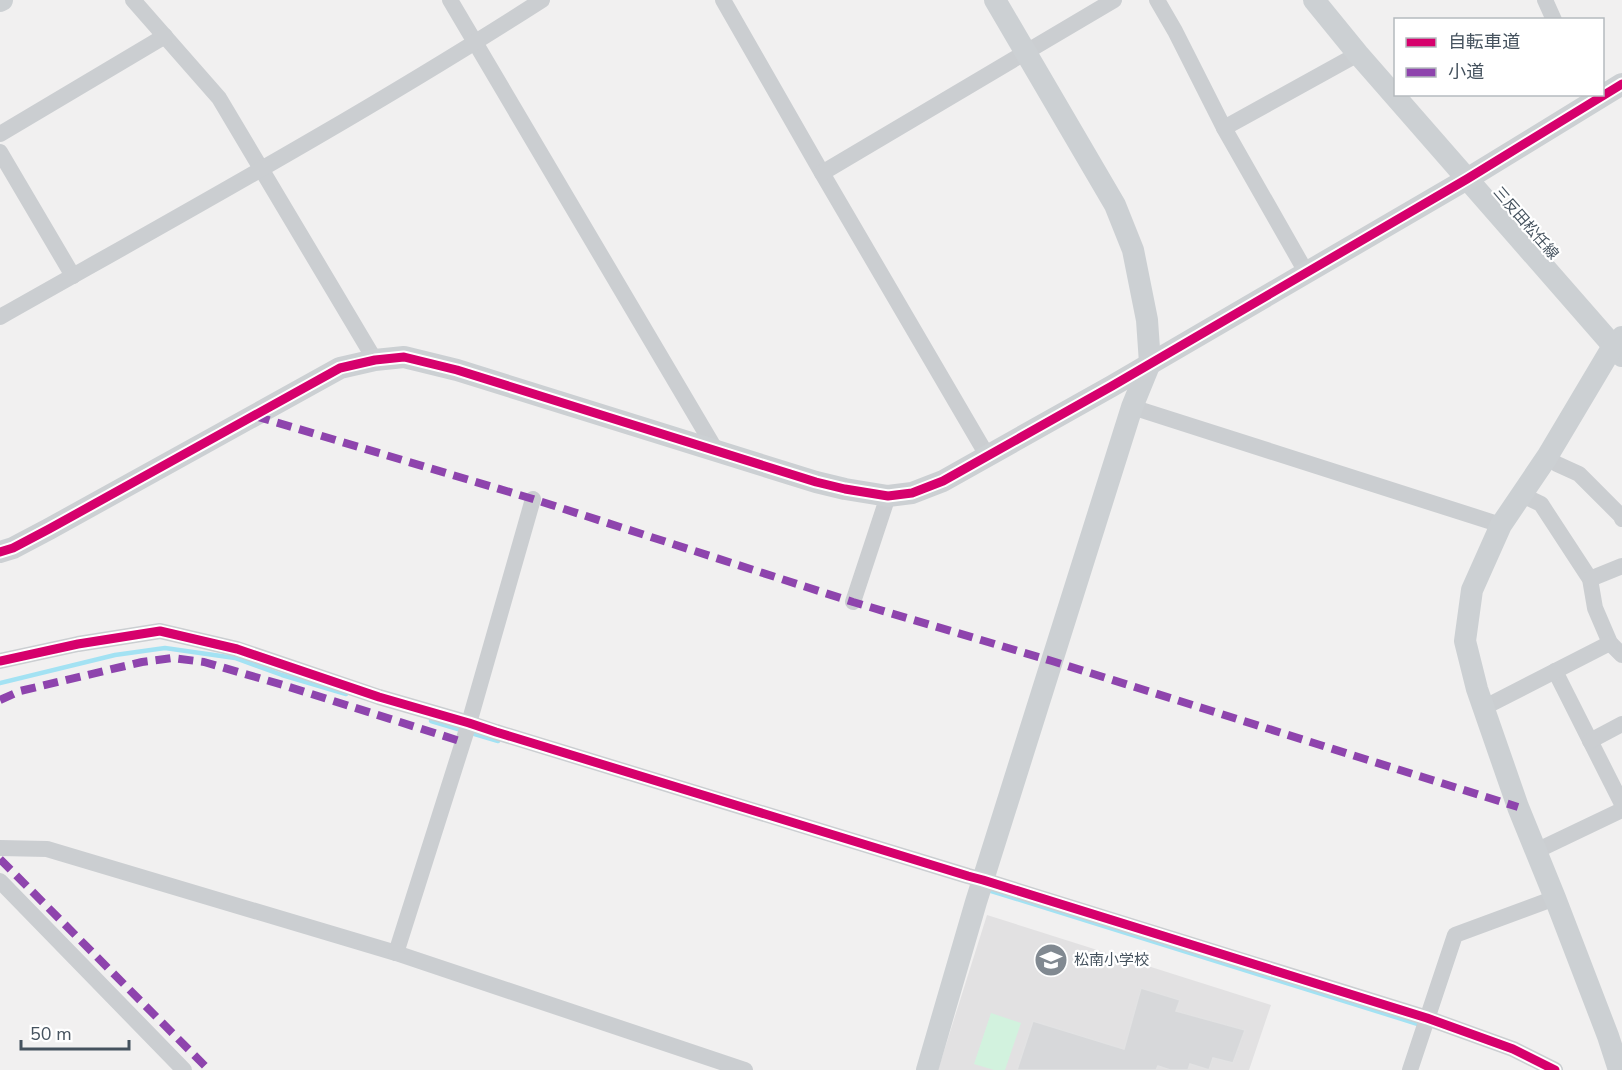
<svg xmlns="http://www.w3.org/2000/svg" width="1622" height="1070" viewBox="0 0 1622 1070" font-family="'Nunito Sans','Noto Sans JP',sans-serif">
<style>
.education{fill:#e2e1e2}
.green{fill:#d2f2de}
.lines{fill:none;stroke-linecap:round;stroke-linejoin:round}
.stream{stroke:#a3e2f3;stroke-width:4.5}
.building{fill:#d7d8da;stroke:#e2e2e3;stroke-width:1.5}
.street{stroke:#cbced1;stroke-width:16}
.secondary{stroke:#ccd0d3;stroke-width:22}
.quiet{stroke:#8e44ad;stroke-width:8;stroke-dasharray:15 8;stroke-linecap:butt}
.cycleway-casing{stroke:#fff;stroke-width:13}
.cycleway{stroke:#d6006c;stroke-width:9}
.labels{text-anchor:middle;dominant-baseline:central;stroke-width:4.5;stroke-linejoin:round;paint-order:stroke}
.street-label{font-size:15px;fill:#45525e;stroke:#fff}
.poi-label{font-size:15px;fill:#45525e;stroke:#fff;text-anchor:start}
</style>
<rect width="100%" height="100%" fill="#f1f0f0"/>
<path class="education" d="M987,915L1271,1005L1249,1070H938Z"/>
<path class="green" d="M991,1013L1021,1023L1005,1070H994L974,1064Z"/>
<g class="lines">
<g class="stream">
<path d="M0,683L115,655L165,648L235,658L282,675L346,694"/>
<path d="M431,721L498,741"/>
<path d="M988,890L1421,1025"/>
</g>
</g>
<path class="building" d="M1141,988L1180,1000L1176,1011L1245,1030L1233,1063L1213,1058L1209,1070L1190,1064L1188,1070H1170L1158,1066L1156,1070H1017L1033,1021L1124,1049Z"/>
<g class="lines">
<g class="street">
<path d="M133,0L219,98L375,360"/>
<path d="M450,0L717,452"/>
<path d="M723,0L822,173L988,457"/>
<path d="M1157,0L1175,31L1224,128L1306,272"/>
<path d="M1545,0L1554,20"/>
<path d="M1224,128L1358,54"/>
<path d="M0,134L165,36"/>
<path d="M0,152L73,276"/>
<path d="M822,173L1114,0"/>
<path d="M0,317C182,214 366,113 542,0"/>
<path d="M1132,407L1501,525"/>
<path d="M1547,457L1557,464L1579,474L1621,516L1622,519"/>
<path d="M1522,495L1541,504L1590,579L1595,608L1610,643L1622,655"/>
<path d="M1590,579L1622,566"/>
<path d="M853,602L888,496"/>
<path d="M0,661L78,644L160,631L237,649L379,697L469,723L496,732L968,876L983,880L1427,1018L1513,1049L1555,1070"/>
<path d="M1555,671L1622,804"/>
<path d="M1483,708L1610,643"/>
<path d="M1590,741L1622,724"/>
<path d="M0,848L47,849L396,953L745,1070"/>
<path d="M1536,851L1622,810"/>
<path d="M0,881L184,1070"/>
<path d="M396,953L469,723L533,499"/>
<path d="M1410,1070L1455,935L1555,898"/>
</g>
<g class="secondary">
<path d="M1314,0L1358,54L1622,356"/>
<path d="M0,1L2,0"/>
<path d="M0,552L13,548L49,529L340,368L375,360L404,357L457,370L816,482L845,489L888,496L912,493L943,481L1112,386L1467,179L1622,84"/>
<path d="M927,1070L976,902L1132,407L1150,363L1147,320L1133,250L1115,205L995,0"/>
<path d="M1619,1070L1608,1036L1555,898L1518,807L1477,689L1465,641L1472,590L1501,525L1547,457L1613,346L1622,337"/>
</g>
<g class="quiet">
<path d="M255,416L533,499L853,602L1052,661L1518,807"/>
<path d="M0,700L20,691L142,662L172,658L204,662L283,685L463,742"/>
<path d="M0,859L209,1070"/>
</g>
<g class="cycleway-casing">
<g id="cycleway">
<path d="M0,552L13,548L49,529L340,368L375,360L404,357L457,370L816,482L845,489L888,496L912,493L943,481L1112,386L1467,179L1622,84"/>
<path d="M0,661L78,644L160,631L237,649L379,697L469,723L496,732L968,876L983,880L1427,1018L1513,1049L1555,1070"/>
</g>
</g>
<use href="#cycleway" class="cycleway"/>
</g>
<defs>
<g id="school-disc" transform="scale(1.725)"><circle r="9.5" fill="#818991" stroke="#fff"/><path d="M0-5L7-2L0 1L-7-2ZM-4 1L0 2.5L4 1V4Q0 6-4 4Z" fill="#fff"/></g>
</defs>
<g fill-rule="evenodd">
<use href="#school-disc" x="1051" y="960"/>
</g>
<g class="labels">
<g class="street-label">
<text transform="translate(1526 223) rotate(49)">三反田松任線</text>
</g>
<g class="poi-label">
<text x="1074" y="960">松南小学校</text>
</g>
</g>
<rect x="1394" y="18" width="210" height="78" fill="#ffffff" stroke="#b5babf" stroke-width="1.5"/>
<rect x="1406" y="38" width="30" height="9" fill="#d6006c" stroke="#b5babf" stroke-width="1.5"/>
<text x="1448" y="48" font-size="18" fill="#45525e">自転車道</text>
<rect x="1406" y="68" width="30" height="9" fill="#8e44ad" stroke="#b5babf" stroke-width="1.5"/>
<text x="1448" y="78" font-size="18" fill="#45525e">小道</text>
<path d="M21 1040v9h108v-9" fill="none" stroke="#45525e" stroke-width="3"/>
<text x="30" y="1040" font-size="18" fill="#45525e" stroke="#ffffff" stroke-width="4.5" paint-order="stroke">50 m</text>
</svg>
